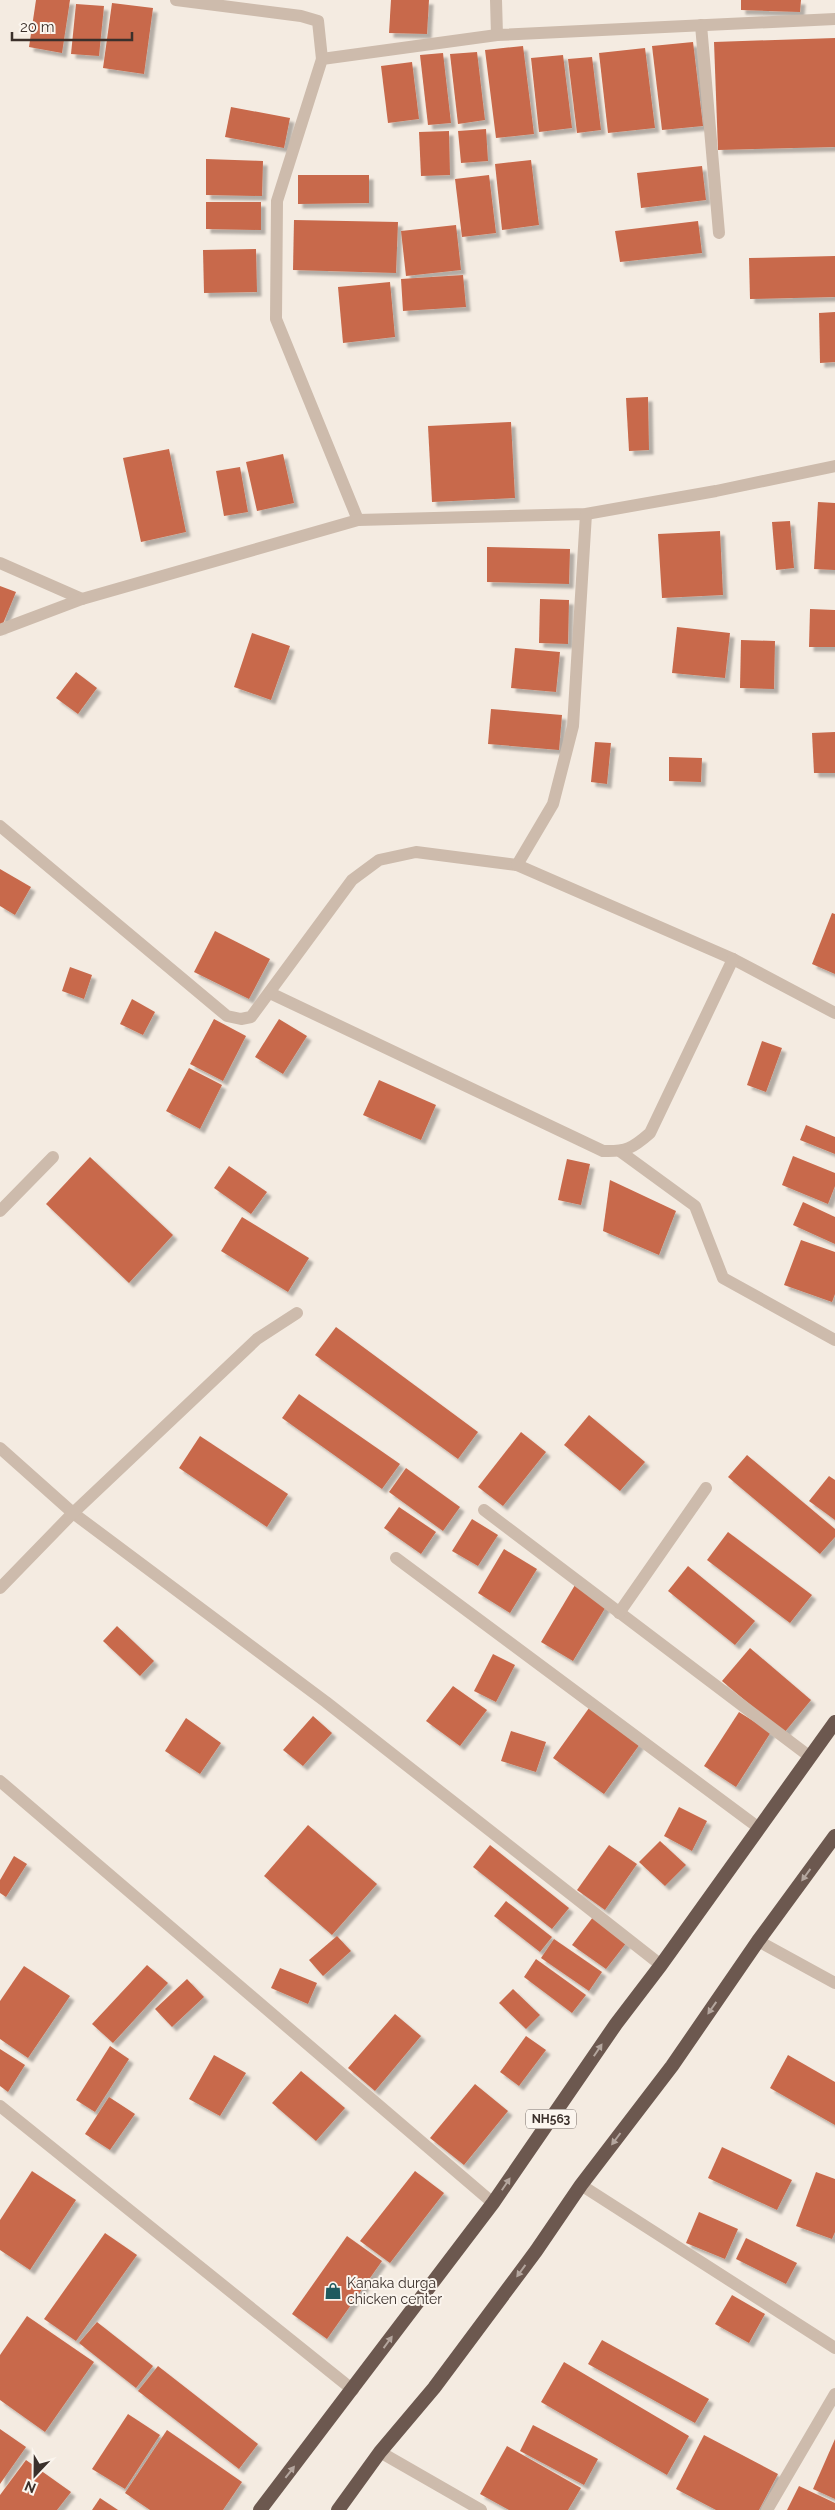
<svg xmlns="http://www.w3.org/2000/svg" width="835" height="2510" viewBox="0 0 835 2510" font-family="Raleway,sans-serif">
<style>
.building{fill:#c8694b;filter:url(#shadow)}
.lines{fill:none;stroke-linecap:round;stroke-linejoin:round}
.minor{stroke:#cdbbac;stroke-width:12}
.trunk{stroke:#6c584f;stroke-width:14}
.oneway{fill:#b4a69e}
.labels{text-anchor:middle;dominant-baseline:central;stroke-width:4;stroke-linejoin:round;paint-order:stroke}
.shield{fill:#fbf5ee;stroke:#756b66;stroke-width:1}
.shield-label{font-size:12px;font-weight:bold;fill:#3b302b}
.poi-label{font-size:14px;fill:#3b302b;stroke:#fbf5ee;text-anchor:start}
</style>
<defs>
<filter id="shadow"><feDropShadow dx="4.5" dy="4.5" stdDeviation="1" flood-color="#0004"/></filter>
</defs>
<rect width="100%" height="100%" fill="#f4ebe1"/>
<g class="building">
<path d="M36,0H70L62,53L29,47Z"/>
<path d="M391,0H429L427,34L389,33Z"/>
<path d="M741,0H801L800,12L741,10Z"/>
<path d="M112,3L153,8L144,74L103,68Z"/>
<path d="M76,4L104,6L99,56L71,54Z"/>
<path d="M835,38V147L718,150L714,42Z"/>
<path d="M693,42L703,126L662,130L652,46Z"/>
<path d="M523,46L534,134L496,138L485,50Z"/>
<path d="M645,48L655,128L608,133L599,53Z"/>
<path d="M477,52L485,120L458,124L450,54Z"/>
<path d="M443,53L451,123L428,125L420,55Z"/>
<path d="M563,55L572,128L539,132L531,58Z"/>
<path d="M592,57L601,130L577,133L568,59Z"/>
<path d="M412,62L419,119L388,123L381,66Z"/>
<path d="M231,107L290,118L284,148L225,137Z"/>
<path d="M486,129L488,161L461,163L458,131Z"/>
<path d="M449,131L450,175L421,176L419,132Z"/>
<path d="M206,159L263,161L262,196L206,195Z"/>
<path d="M531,160L539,225L502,230L495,164Z"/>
<path d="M702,166L706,200L641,208L637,173Z"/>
<path d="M298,175H369V203L298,204Z"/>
<path d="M489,175L496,233L462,237L455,179Z"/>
<path d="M206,202H261V230L206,229Z"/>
<path d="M294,220L398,222L396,273L293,270Z"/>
<path d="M698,221L702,253L620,262L615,231Z"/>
<path d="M456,225L461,270L406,276L401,231Z"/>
<path d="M256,249L257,292L204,293L203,250Z"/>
<path d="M835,256V297L750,299L749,258Z"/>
<path d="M463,275L466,307L403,311L401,279Z"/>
<path d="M390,282L395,337L343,343L338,287Z"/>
<path d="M835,312V362L820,363L819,313Z"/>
<path d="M648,397L649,450L629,451L626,398Z"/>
<path d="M511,422L515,498L432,502L428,426Z"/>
<path d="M169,449L186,532L141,542L123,458Z"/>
<path d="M283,454L294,503L257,511L246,462Z"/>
<path d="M240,467L248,512L224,516L216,471Z"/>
<path d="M818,502L835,503V570L814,569Z"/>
<path d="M790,521L794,568L776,570L772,522Z"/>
<path d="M720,531L723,595L662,598L658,534Z"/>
<path d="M487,547L570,549L569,584L487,582Z"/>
<path d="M0,586L16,592L0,631Z"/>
<path d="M540,599L569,600L568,644L539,643Z"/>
<path d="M810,609L835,610V647H809Z"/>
<path d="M677,627L730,633L725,678L672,673Z"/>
<path d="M252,633L290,646L271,700L234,687Z"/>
<path d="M741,640L775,641L774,689L740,688Z"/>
<path d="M515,648L560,652L556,692L511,688Z"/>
<path d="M76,672L97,688L78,714L56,698Z"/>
<path d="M491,709L562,715L559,750L488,744Z"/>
<path d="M835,732V773H814L812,733Z"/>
<path d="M595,742L611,743L607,784L591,782Z"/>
<path d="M669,757L702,758L701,782L669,781Z"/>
<path d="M0,869L31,887L15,915L0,906Z"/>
<path d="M832,913L835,914V974L812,964Z"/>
<path d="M215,931L270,959L249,999L194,972Z"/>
<path d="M70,967L92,975L84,999L62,991Z"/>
<path d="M132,999L155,1012L143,1035L120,1024Z"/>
<path d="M214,1019L246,1036L223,1081L190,1064Z"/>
<path d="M279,1019L307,1036L283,1074L255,1057Z"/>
<path d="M762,1041L782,1048L766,1092L747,1085Z"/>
<path d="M189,1068L222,1085L200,1129L166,1111Z"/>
<path d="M379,1080L436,1105L421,1140L363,1115Z"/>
<path d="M806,1125L835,1137V1154L800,1140Z"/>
<path d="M793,1156L835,1173V1186L828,1204L782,1185Z"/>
<path d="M90,1157L173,1235L129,1283L46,1204Z"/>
<path d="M567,1159L590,1164L581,1205L558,1200Z"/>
<path d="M229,1166L267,1192L251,1214L214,1188Z"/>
<path d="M610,1180L676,1211L659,1255L603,1231Z"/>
<path d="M803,1202L835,1217V1244L793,1225Z"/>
<path d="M242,1217L309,1258L288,1292L221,1251Z"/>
<path d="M801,1240L835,1252V1294L832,1302L784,1285Z"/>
<path d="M336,1327L478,1432L458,1459L315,1355Z"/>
<path d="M299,1394L400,1464L382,1489L282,1418Z"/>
<path d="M589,1415L645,1462L620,1491L564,1445Z"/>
<path d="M521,1432L546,1452L503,1506L478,1487Z"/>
<path d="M200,1436L288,1494L267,1527L179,1468Z"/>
<path d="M747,1455L835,1529V1537L820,1554L728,1477Z"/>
<path d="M406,1468L460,1507L443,1531L389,1492Z"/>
<path d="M829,1476L835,1480V1520L809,1501Z"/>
<path d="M399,1507L436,1532L421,1554L384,1528Z"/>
<path d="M472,1519L498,1535L478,1566L452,1551Z"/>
<path d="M728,1532L812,1595L790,1623L707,1560Z"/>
<path d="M504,1549L537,1569L510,1613L478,1593Z"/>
<path d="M688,1566L755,1621L735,1645L668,1591Z"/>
<path d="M575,1585L607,1605L573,1661L541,1642Z"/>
<path d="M117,1626L154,1661L140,1676L103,1641Z"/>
<path d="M750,1648L811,1700L784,1733L722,1681Z"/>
<path d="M493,1654L515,1665L496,1702L474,1691Z"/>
<path d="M453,1686L487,1710L460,1746L426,1721Z"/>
<path d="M589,1708L640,1744L604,1794L553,1758Z"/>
<path d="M739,1712L771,1732L736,1787L704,1766Z"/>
<path d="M313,1716L332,1733L303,1766L283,1750Z"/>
<path d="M186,1718L221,1743L200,1774L165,1751Z"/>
<path d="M511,1731L546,1742L536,1772L501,1761Z"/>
<path d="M679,1807L707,1821L692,1851L664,1836Z"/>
<path d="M308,1825L377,1884L332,1935L264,1876Z"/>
<path d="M660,1841L686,1865L665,1886L639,1862Z"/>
<path d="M490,1845L569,1908L552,1929L473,1867Z"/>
<path d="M609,1845L637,1864L605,1910L577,1890Z"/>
<path d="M14,1856L27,1864L6,1897L0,1893V1880Z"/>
<path d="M506,1901L552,1937L540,1952L494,1916Z"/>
<path d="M593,1917L627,1942L606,1969L572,1945Z"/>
<path d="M337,1936L351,1951L323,1976L309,1960Z"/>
<path d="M554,1939L602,1972L589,1991L541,1958Z"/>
<path d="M536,1959L586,1995L572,2013L524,1977Z"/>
<path d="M147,1965L168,1983L113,2043L92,2024Z"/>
<path d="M24,1966L70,1996L28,2058L0,2039V2001Z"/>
<path d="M280,1968L317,1983L308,2004L271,1988Z"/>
<path d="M187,1979L204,1997L172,2027L155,2009Z"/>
<path d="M513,1989L540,2015L526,2029L499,2003Z"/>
<path d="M395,2014L421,2036L375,2091L348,2068Z"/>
<path d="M526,2036L546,2050L519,2086L500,2072Z"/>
<path d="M110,2046L129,2059L95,2112L76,2100Z"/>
<path d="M0,2049L25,2065L8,2092L0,2086Z"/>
<path d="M214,2055L246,2073L220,2116L189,2099Z"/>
<path d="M788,2055L835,2082V2125L770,2088Z"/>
<path d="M301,2071L345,2108L316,2141L272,2103Z"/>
<path d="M475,2084L508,2111L464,2165L430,2138Z"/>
<path d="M109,2097L135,2114L110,2150L85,2134Z"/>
<path d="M722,2147L792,2180L777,2210L708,2178Z"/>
<path d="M32,2171L76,2200L30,2270L0,2250V2220Z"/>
<path d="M415,2171L444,2193L390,2263L360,2241Z"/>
<path d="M816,2172L835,2179V2232L832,2239L796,2226Z"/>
<path d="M699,2212L738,2229L725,2259L686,2243Z"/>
<path d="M105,2233L137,2255L76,2341L44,2319Z"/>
<path d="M347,2236L382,2261L327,2339L292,2314Z"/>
<path d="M746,2238L797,2263L786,2284L736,2259Z"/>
<path d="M732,2295L765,2314L749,2343L715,2324Z"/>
<path d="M27,2316L94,2362L45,2432L0,2400V2355Z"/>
<path d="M97,2322L153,2366L136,2388L79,2343Z"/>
<path d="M602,2340L709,2399L695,2423L588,2364Z"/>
<path d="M564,2362L689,2436L667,2475L541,2402Z"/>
<path d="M158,2366L258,2444L239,2469L138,2391Z"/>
<path d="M128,2414L160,2435L125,2489L92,2469Z"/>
<path d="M533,2425L598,2459L584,2485L520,2451Z"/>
<path d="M0,2429L26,2447L0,2484Z"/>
<path d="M167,2430L242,2482L223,2510H150L125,2493Z"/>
<path d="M704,2435L778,2474L759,2510H716L676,2489Z"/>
<path d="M835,2439V2499L813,2489Z"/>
<path d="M507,2446L581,2488L568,2510H509L480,2494Z"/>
<path d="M26,2460L71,2492L57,2510H0V2495Z"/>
<path d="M799,2486L835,2503V2510H787Z"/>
<path d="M100,2498L118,2510H92Z"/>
</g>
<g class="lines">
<g class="minor">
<path d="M176,0L301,16L318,21L322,59"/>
<path d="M496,0L497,35"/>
<path d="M701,25L719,233"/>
<path d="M358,520L276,319L277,201L322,59L497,35L835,19"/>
<path d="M0,563L82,599"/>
<path d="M0,630L82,599L358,520L586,514L716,491L835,466"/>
<path d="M0,826L227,1016L241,1019L251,1017L352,880L379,860L416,852L517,865L553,804L573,726L586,514"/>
<path d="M517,865L733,959L835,1013"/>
<path d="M270,993L603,1151C626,1152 633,1148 650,1133L733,959"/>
<path d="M621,1152L695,1206L723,1278L835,1340"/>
<path d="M0,1211L53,1157"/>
<path d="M0,1448L73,1513L326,1702L661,1965"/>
<path d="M484,1510L809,1756"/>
<path d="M396,1558L759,1828"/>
<path d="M0,1588L73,1513L257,1339L297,1313"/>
<path d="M619,1613L706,1488"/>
<path d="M0,1781L493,2203"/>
<path d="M758,1941L835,1983"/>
<path d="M0,2106L353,2390"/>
<path d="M581,2185L835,2348"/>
<path d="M380,2452L481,2510"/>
<path d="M767,2510L835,2394"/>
</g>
<g class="trunk">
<path d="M260,2510L493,2203L616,2024L661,1965L835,1722"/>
<path d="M338,2510L380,2452L434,2388L536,2251L581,2185L672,2066L758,1941L835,1836"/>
</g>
</g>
<defs><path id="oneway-solid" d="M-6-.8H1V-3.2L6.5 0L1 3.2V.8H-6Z" transform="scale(1.25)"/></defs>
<g class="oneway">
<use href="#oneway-solid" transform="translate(806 1875) rotate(126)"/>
<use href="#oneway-solid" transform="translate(712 2008) rotate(125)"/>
<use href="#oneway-solid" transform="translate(598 2050) rotate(-56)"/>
<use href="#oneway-solid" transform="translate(616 2139) rotate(127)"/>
<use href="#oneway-solid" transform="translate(506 2184) rotate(-56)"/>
<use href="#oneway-solid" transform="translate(521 2271) rotate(126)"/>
<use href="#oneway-solid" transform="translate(388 2342) rotate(-54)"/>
<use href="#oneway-solid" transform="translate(290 2472) rotate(-52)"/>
</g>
<defs>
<g id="shop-bare" transform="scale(1.35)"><path d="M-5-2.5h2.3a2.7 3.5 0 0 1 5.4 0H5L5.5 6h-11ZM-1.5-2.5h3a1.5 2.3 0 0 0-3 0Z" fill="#1f5a5e" stroke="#fbf5ee" stroke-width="2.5" paint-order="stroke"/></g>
</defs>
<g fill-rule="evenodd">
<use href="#shop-bare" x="333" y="2291"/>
</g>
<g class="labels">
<rect class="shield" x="526" y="2109.5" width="50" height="19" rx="4"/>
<g class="shield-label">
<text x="551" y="2119">NH563</text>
</g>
<g class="poi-label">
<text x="347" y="2283">Kanaka durga<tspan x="347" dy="16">chicken center</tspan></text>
</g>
</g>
<g transform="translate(35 2475) rotate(202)" stroke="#fbf5ee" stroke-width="4" paint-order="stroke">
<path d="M0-4L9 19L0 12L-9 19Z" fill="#3b302b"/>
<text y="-8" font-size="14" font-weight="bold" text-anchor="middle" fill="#3b302b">N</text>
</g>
<path d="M12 32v8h120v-8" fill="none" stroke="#3b302b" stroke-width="2.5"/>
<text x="20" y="32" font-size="15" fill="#3b302b" stroke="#fbf5ee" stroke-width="4" paint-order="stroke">20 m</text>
</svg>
